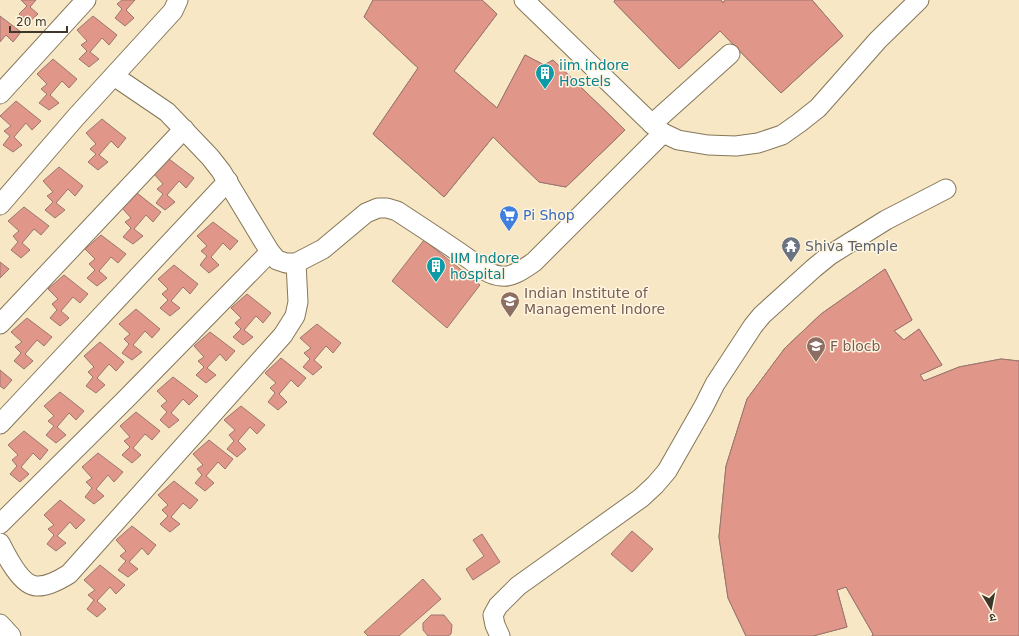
<svg xmlns="http://www.w3.org/2000/svg" width="1019" height="636" viewBox="0 0 1019 636" font-family="'DejaVu Sans','Noto Sans Devanagari',sans-serif">
<style>
.building{fill:#e1968a;stroke:#9b7670;fill-rule:evenodd}
.lines{fill:none;stroke-linecap:round;stroke-linejoin:round}
.minor-casing{stroke:#857758;stroke-width:21}
.minor{stroke:#fff;stroke-width:19}
.labels{text-anchor:middle;dominant-baseline:central;stroke-width:3;stroke-linejoin:round;paint-order:stroke}
.culture-label{font-size:14px;fill:#0d838f;stroke:#fff5e0;text-anchor:start}
.shop-label{font-size:14px;fill:#366cbe;stroke:#fff5e0;text-anchor:start}
.worship-label{font-size:14px;fill:#5b616d;stroke:#fff5e0;text-anchor:start}
.education-label{font-size:14px;fill:#785e54;stroke:#fff5e0;text-anchor:start}
</style>
<rect width="100%" height="100%" fill="#f7e7c5"/>
<g class="building">
<path d="M21,0H36L30,7L38,14L29,22L19,14L27,6Z"/>
<path d="M122,0H135L126,10L134,18L125,26L115,18L122,9L117,4Z"/>
<path d="M373,0H402L392,18L438,63L475,22L451,0H482L497,14L454,71L497,108L525,55L544,65L553,60L625,130L566,187L539,182L493,137L444,197L373,134L418,68L364,17ZM434,85L481,128L445,168L407,137ZM545,90L601,133L565,172L516,137Z"/>
<path d="M373,0H482L497,14L454,71L497,108L525,55L544,65L553,60L625,130L566,187L539,182L493,137L444,197L373,134L418,68L364,17Z"/>
<path d="M615,0H657L641,13L670,46L702,20L685,0H721L723,3L725,0H766L742,23L788,72L823,39L786,0H812L843,36L781,93L720,31L679,69L614,2Z"/>
<path d="M615,0H721L723,3L725,0H812L843,36L781,93L720,31L679,69L614,2Z"/>
<path d="M0,16L21,32L13,42L6,35L0,42Z"/>
<path d="M93,16L117,35L109,45L102,38L90,52L99,59L89,67L79,59L87,51L81,45L87,41L77,30Z"/>
<path d="M53,59L77,79L69,88L62,81L50,95L59,103L49,110L39,103L47,94L41,89L47,84L37,74Z"/>
<path d="M16,101L41,121L32,130L26,123L14,137L22,145L13,152L3,145L10,136L4,131L11,126L0,116Z"/>
<path d="M102,119L126,138L118,148L111,141L99,155L108,162L98,170L88,162L96,154L90,149L96,144L86,133Z"/>
<path d="M169,159L194,178L186,188L179,181L167,195L175,202L165,210L156,203L163,194L157,189L163,184L153,173Z"/>
<path d="M59,167L83,186L75,196L68,189L56,203L65,210L55,218L45,210L53,202L47,196L53,192L43,181Z"/>
<path d="M137,193L161,212L153,222L146,215L134,229L143,236L133,244L123,237L131,228L125,222L131,218L121,207Z"/>
<path d="M24,207L49,226L41,235L34,229L22,243L30,250L21,258L11,250L18,242L13,236L19,231L8,221Z"/>
<path d="M213,222L238,241L230,250L223,243L211,257L219,265L209,273L200,265L207,256L201,251L207,246L197,236Z"/>
<path d="M101,235L126,254L118,263L111,257L99,271L107,278L97,286L87,278L95,270L89,264L95,259L85,249Z"/>
<path d="M424,240L480,285L447,328L392,281Z"/>
<path d="M0,262L9,269L0,278Z"/>
<path d="M174,265L198,284L190,294L183,287L171,301L180,308L170,316L160,308L168,300L162,294L168,289L158,279Z"/>
<path d="M885,269L912,320L894,331L904,340L919,329L942,365L920,375L924,381L959,367L1001,359L1019,361V380L989,381L990,394L978,401L970,394L958,399L952,380L908,405L911,420L883,447L871,440L862,460L851,498L865,504L863,517H844L845,540L853,561L867,558L880,589L863,594L878,618L887,628L894,622L911,628L910,636H872L873,634L846,587L837,590L847,627L813,636H746L728,598L719,537L726,466L747,399L785,348L821,314Z"/>
<path d="M885,269L912,320L894,331L904,340L919,329L942,365L920,375L924,381L959,367L1001,359L1019,361V636H872L873,634L846,587L837,590L847,627L813,636H746L728,598L719,537L726,466L747,399L785,348L821,314Z"/>
<path d="M64,275L88,294L80,303L73,297L61,311L69,318L60,326L50,318L57,310L52,304L58,299L48,289Z"/>
<path d="M247,294L271,313L263,323L256,316L244,330L253,337L243,345L233,337L241,329L235,323L241,318L231,308Z"/>
<path d="M136,309L160,329L152,338L145,331L133,345L142,352L132,360L122,353L129,344L124,339L130,334L119,324Z"/>
<path d="M27,318L52,337L44,346L37,340L25,354L33,361L24,369L14,361L21,353L15,347L22,342L11,332Z"/>
<path d="M317,324L341,343L333,353L326,346L314,360L322,367L313,375L303,367L310,359L304,353L311,348L300,338Z"/>
<path d="M210,332L235,351L226,361L220,354L207,368L216,375L206,383L196,375L204,367L198,361L204,357L194,346Z"/>
<path d="M100,342L124,362L116,371L109,364L97,378L105,385L96,393L86,386L93,377L88,372L94,367L84,356Z"/>
<path d="M281,358L306,378L298,387L291,380L279,394L287,402L278,410L268,402L275,393L270,388L276,383L265,373Z"/>
<path d="M0,370L12,380L4,389L0,386Z"/>
<path d="M173,377L198,396L189,405L183,399L171,413L179,420L169,428L160,420L167,412L161,406L167,401L157,391Z"/>
<path d="M60,392L84,411L76,420L69,413L57,427L66,435L56,443L46,435L54,426L48,421L54,416L44,406Z"/>
<path d="M241,406L265,425L257,434L250,427L238,441L246,449L237,457L227,449L234,441L229,435L235,430L224,420Z"/>
<path d="M136,412L160,431L152,440L145,434L133,448L141,455L132,463L122,455L130,447L124,441L130,437L120,426Z"/>
<path d="M24,431L48,450L40,460L33,453L21,467L29,474L20,482L10,474L17,466L12,460L18,455L8,445Z"/>
<path d="M209,440L233,459L225,469L218,462L206,476L214,483L205,491L195,483L202,475L197,469L203,465L193,454Z"/>
<path d="M98,453L123,472L114,482L108,475L96,489L104,496L94,504L85,497L92,488L86,482L92,478L82,467Z"/>
<path d="M174,481L198,500L190,509L183,503L171,517L180,524L170,532L160,524L168,516L162,510L168,505L158,495Z"/>
<path d="M60,500L85,520L76,529L70,522L57,536L66,543L56,551L47,544L54,535L48,529L54,525L44,515Z"/>
<path d="M132,526L156,545L148,555L142,548L129,562L138,569L128,577L118,570L126,561L120,556L126,551L116,540Z"/>
<path d="M632,531L653,549L632,572L611,554Z"/>
<path d="M482,534L500,562L473,580L466,569L484,556L473,540Z"/>
<path d="M100,565L125,585L116,594L110,587L97,601L106,609L97,617L87,609L94,600L88,595L95,590L84,580Z"/>
<path d="M423,579L441,599L399,636H368L364,632Z"/>
<path d="M431,615H444L452,625L451,634L448,636H428L423,630V623Z"/>
</g>
<g class="lines">
<g class="minor-casing">
<g id="minor">
<path d="M524,0L652,124L663,133L678,140L708,145L736,146L758,143L782,135L799,123L818,108L878,40L919,0"/>
<path d="M114,76L167,112L210,157L221,171L270,252L277,260L286,263H296L323,249L366,213L378,208H387L397,211C420,226 443,241 466,257C477,264 487,275 501,276C512,278 525,268 534,262L663,133"/>
<path d="M0,94L86,0"/>
<path d="M652,124L730,54"/>
<path d="M0,205L76,117L173,11L178,0"/>
<path d="M0,324L184,129"/>
<path d="M0,424L228,181"/>
<path d="M0,524L126,399L270,252"/>
<path d="M0,543C6,555 21,585 36,586C46,587 61,579 69,574L283,335L295,316L298,302L296,263"/>
<path d="M0,624L11,636"/>
<path d="M500,636L495,625L493,615L498,606L518,586L641,498L655,485L667,471L704,406L715,384L753,326L762,315L814,268L830,255L886,220L946,189"/>
</g>
</g>
<use href="#minor" class="minor"/>
</g>
<defs>
<g id="building-pin" transform="scale(1)"><path d="M0 17L-7.5 6A9.5 9.5 0 1 1 7.5 6Z" fill="#0f9aa8" stroke="#fff5e0"/><path d="M-4-6H4V6H1V3H-1V6H-4ZM-2.5-4.3h1.7v1.8h-1.7ZM.8-4.3h1.7v1.8H.8ZM-2.5-1h1.7V.8h-1.7ZM.8-1h1.7V.8H.8Z" fill="#fff"/></g>
<g id="supermarket-pin" transform="scale(1)"><path d="M0 17L-7.5 6A9.5 9.5 0 1 1 7.5 6Z" fill="#3f7fe0" stroke="#fff5e0"/><path d="M-6-5.5h2.5l.6 2H6L4.5 2H-2.5L-4.4-4H-6ZM-1.5 3.2a1.3 1.3 0 1 0 .1 0ZM3 3.2a1.3 1.3 0 1 0 .1 0Z" fill="#fff"/></g>
<g id="temple-pin" transform="scale(1)"><path d="M0 17L-7.5 6A9.5 9.5 0 1 1 7.5 6Z" fill="#6b7280" stroke="#fff5e0"/><path d="M0-6L5-2H3V0L6.5 2.5H4V6H1.5V3h-3V6H-4V2.5H-6.5L-3 0V-2H-5Z" fill="#fff"/></g>
<g id="university-pin" transform="scale(1)"><path d="M0 17L-7.5 6A9.5 9.5 0 1 1 7.5 6Z" fill="#8d6e63" stroke="#fff5e0"/><path d="M0-5L7-2L0 1L-7-2ZM-4 1L0 2.5L4 1V4Q0 6-4 4Z" fill="#fff"/></g>
</defs>
<g fill-rule="evenodd">
<use href="#building-pin" x="545" y="73"/>
<use href="#supermarket-pin" x="509" y="215"/>
<use href="#temple-pin" x="791" y="246"/>
<use href="#building-pin" x="436" y="266"/>
<use href="#university-pin" x="510" y="301"/>
<use href="#university-pin" x="816" y="346"/>
</g>
<g class="labels">
<g class="culture-label">
<text x="559" y="65">iim indore<tspan x="559" dy="16">Hostels</tspan></text>
<text x="450" y="258">IIM Indore<tspan x="450" dy="16">hospital</tspan></text>
</g>
<g class="shop-label">
<text x="523" y="215">Pi Shop</text>
</g>
<g class="worship-label">
<text x="805" y="246">Shiva Temple</text>
</g>
<g class="education-label">
<text x="524" y="293">Indian Institute of<tspan x="524" dy="16">Management Indore</tspan></text>
<text x="830" y="346">F blocb</text>
</g>
</g>
<g transform="translate(991 608) rotate(170)" stroke="#fff5e0" stroke-width="3" paint-order="stroke">
<path d="M0-3L7 15L0 10L-7 15Z" fill="#3d372a"/>
<text y="-6" font-size="11" font-weight="bold" text-anchor="middle" fill="#3d372a">उ</text>
</g>
<path d="M10 26v6h57v-6" fill="none" stroke="#3d372a" stroke-width="2"/>
<text x="16" y="26" font-size="12" fill="#3d372a" stroke="#fff5e0" stroke-width="3" paint-order="stroke">20 m</text>
</svg>
